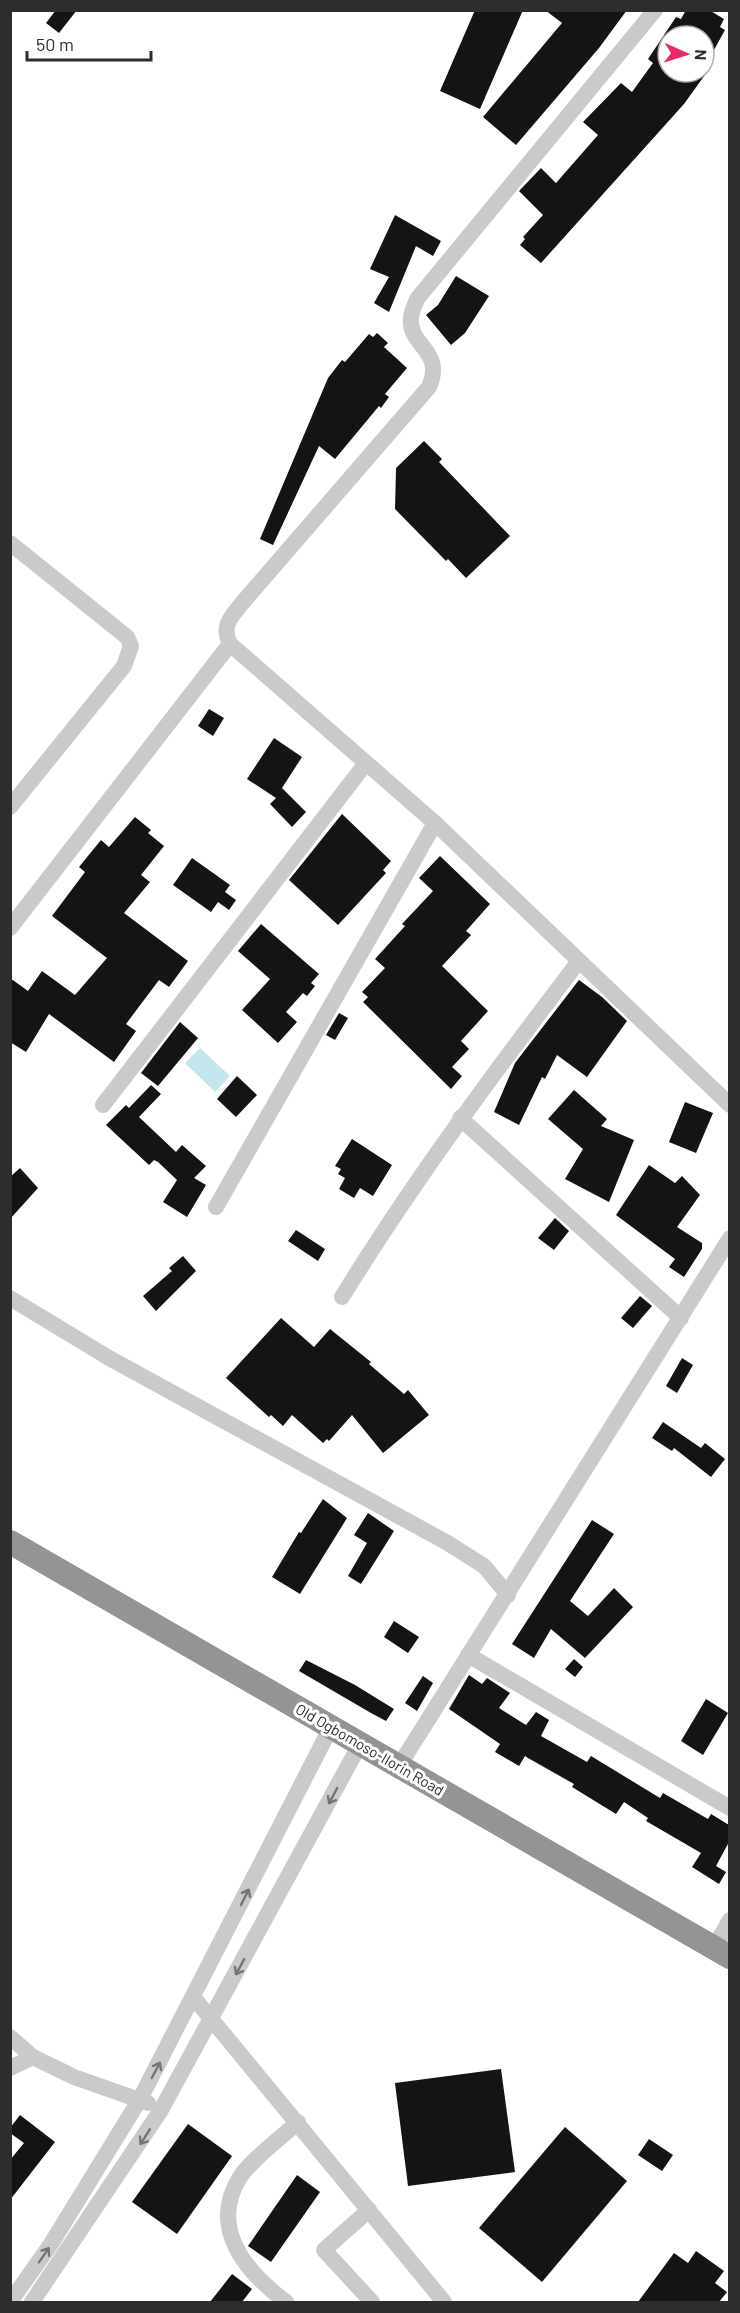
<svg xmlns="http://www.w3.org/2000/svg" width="740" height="2313" viewBox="0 0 740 2313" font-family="Barlow,sans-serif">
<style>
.water{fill:#c5e6ec}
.building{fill:#141414}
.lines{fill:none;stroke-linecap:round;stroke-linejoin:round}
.minor{stroke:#cacaca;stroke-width:16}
.highway{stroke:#949494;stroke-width:24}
.oneway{stroke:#747474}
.labels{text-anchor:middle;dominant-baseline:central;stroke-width:6;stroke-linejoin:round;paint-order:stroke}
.street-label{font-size:15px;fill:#2d2d2d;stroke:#fff}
</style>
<rect width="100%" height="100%" fill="#fff"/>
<path class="water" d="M200,1048L230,1076L215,1092L185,1063Z"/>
<g class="building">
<path d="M56,10H77L59,33L46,23Z"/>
<path d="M475,10H523L480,109L440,91Z"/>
<path d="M545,10H627L599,48L516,145L483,117L562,23Z"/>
<path d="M686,10H709L724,19L720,27L725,30L704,68V36H668V72H707L684,104L541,263L520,245L525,239L523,237L543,215L519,191L541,168L556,183L598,135L583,122L621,83L632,92L653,63L648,59L676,17L681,19Z"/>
<path d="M395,215L441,241L433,256L416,246L389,312L374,303L389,277L370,269Z"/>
<path d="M456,276L489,296L465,333L451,345L426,315L438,305Z"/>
<path d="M377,333L388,343L384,347L407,368L385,394L389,397L381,408L379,406L335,459L319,446L273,545L260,539L328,378L342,360L345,362L369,334L373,337Z"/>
<path d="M424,441L442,459L439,462L510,536L466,578L448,559L446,561L395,509L396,468Z"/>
<path d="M209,709L224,718L213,736L198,726Z"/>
<path d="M274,738L302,757L282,788L306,812L292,827L270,804L276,798L247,779Z"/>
<path d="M342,814L391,861L383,870L386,873L338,925L289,880Z"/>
<path d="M135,817L151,830L148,833L164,846L141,875L150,882L124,913L188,961L169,987L159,980L126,1024L136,1031L114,1062L49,1014L26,1052L10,1042V978L28,991L42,971L75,995L107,958L52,916L85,872L79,867L101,840L109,847Z"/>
<path d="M440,856L490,904L466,931L471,935L442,966L488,1011L461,1041L469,1049L452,1067L462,1076L451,1089L363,1002L368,997L362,992L385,968L375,959L405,926L402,924L433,891L419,878Z"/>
<path d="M192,858L230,885L225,892L236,900L229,910L218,902L211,912L173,885Z"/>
<path d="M261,924L319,974L311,983L315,986L307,996L303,993L286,1012L297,1022L278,1043L242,1010L270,979L238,951Z"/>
<path d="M579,980L602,997L627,1021L587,1077L557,1055L545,1079L542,1077L519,1125L494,1112L515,1063Z"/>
<path d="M339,1013L348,1018L335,1040L326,1035Z"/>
<path d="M180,1022L198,1038L158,1086L141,1073Z"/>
<path d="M237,1076L257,1095L236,1117L217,1099Z"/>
<path d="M151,1085L161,1094L139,1117L176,1152L182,1145L206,1166L194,1178L206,1185L187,1217L163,1202L177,1180L158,1162L154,1160L149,1165L106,1125L126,1105L129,1108Z"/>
<path d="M574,1090L607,1119L601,1126L634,1140L609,1202L565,1179L583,1149L548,1119Z"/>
<path d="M685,1102L713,1113L696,1153L669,1142Z"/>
<path d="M352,1139L392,1165L373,1196L360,1188L354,1198L339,1189L345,1178L338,1174L341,1169L335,1166Z"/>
<path d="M649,1165L675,1183L682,1176L700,1195L677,1227L702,1243V1249L684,1277L669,1267L675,1259L616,1215Z"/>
<path d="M20,1168L38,1188L10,1219V1177Z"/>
<path d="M555,1218L569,1231L554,1250L538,1238Z"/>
<path d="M296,1230L325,1249L318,1261L288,1241Z"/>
<path d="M183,1256L196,1271L156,1311L143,1296L172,1271L169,1268Z"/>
<path d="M640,1296L652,1306L633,1328L621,1318Z"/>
<path d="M281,1318L314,1347L330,1329L371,1362L369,1364L404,1394L408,1390L429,1415L383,1453L352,1415L329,1441L327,1439L323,1443L292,1415L283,1426L271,1415L269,1417L226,1378Z"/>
<path d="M682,1358L693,1365L677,1393L666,1386Z"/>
<path d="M663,1422L701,1448L705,1443L725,1459L711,1477L674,1448L672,1451L652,1438Z"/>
<path d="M323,1499L347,1518L300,1594L272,1577L299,1532L301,1533Z"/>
<path d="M368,1513L394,1531L361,1584L348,1576L367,1543L354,1535Z"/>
<path d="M592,1520L614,1534L570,1601L588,1616L614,1588L633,1607L585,1658L551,1629L534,1658L512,1644Z"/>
<path d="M394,1621L419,1637L408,1653L384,1637Z"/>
<path d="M574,1659L583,1667L575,1677L565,1669Z"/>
<path d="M306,1660L355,1685L394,1709L386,1721L371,1713L299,1671Z"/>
<path d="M469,1675L482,1684L487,1678L510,1693L499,1708L526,1725L536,1712L549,1720L541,1736L587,1762L591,1756L660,1798L663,1793L708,1819L711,1814L729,1825V1842L716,1866L726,1872L719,1884L692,1867L701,1853L646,1821L648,1818L624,1802L616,1814L572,1787L574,1784L528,1758L525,1756L519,1766L495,1752L500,1744L449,1709Z"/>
<path d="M423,1676L433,1683L417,1711L405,1703Z"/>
<path d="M706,1699L728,1713L703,1755L681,1741Z"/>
<path d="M501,2069L515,2172L408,2186L395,2083Z"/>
<path d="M20,2115L55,2142L10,2200V2160L24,2143L10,2133V2128Z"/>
<path d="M188,2124L232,2156L177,2234L132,2202Z"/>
<path d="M565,2127L627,2181L542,2282L479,2228Z"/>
<path d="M649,2139L673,2155L662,2171L638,2155Z"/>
<path d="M297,2175L320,2192L271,2262L248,2246Z"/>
<path d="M696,2251L724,2271L715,2283L727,2292L719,2302H638L674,2253L688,2263Z"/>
<path d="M232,2274L252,2289L242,2302H210Z"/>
</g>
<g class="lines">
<g class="minor">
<path d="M655,10L417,299C415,305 411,312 411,318C408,346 445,350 429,387L243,602C231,617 221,625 230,644L435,823L730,1105"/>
<path d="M10,543L127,637L131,646L124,666L10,807"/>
<path d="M10,928L230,644"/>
<path d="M103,1105L366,763"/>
<path d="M460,1118L681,1318"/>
<path d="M216,1207L435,823"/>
<path d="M342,1297C414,1180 496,1070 579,961"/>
<path d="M10,1298L109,1358L446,1542L484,1566L508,1595"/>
<path d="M468,1655L730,1808"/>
<path d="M399,1766L730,1238"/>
<path d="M714,1948L730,1920"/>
<path d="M194,1998L444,2302"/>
<path d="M10,2037L33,2057L74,2077L148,2103"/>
<path d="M10,2068L33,2057"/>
<path d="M369,2210L324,2250L372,2302"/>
<path d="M10,2302L51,2244L140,2099L331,1727"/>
<path d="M32,2302L161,2110L360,1744"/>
<path d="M286,2302C246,2272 208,2228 240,2177C252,2159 281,2138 298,2122"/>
</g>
<path class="highway" d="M10,1542L730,1957"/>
</g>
<defs><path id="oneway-shaft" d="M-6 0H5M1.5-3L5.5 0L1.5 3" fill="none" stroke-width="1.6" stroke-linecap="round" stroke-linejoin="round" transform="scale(1.5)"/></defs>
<g class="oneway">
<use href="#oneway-shaft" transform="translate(333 1796) rotate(118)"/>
<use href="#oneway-shaft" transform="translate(245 1897) rotate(-63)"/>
<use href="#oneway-shaft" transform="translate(240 1967) rotate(118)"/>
<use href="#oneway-shaft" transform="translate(156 2070) rotate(-62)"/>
<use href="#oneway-shaft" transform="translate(145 2137) rotate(122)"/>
<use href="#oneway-shaft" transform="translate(44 2255) rotate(-55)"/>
</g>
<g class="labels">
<g class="street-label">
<text transform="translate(370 1749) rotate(30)">Old Ogbomoso-Ilorin Road</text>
</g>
</g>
<rect width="740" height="2313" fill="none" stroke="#2d2d2d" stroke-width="24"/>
<g transform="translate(686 54) rotate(93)"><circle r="28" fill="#ffffff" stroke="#ababab" stroke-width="1.5"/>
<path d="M0-4.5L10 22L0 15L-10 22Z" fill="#eb2962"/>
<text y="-9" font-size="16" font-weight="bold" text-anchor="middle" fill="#2d2d2d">N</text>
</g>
<path d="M27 51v9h124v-9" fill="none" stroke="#2d2d2d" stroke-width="3"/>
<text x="36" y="51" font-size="18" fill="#2d2d2d" stroke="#ffffff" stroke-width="4.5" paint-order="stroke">50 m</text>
</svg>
